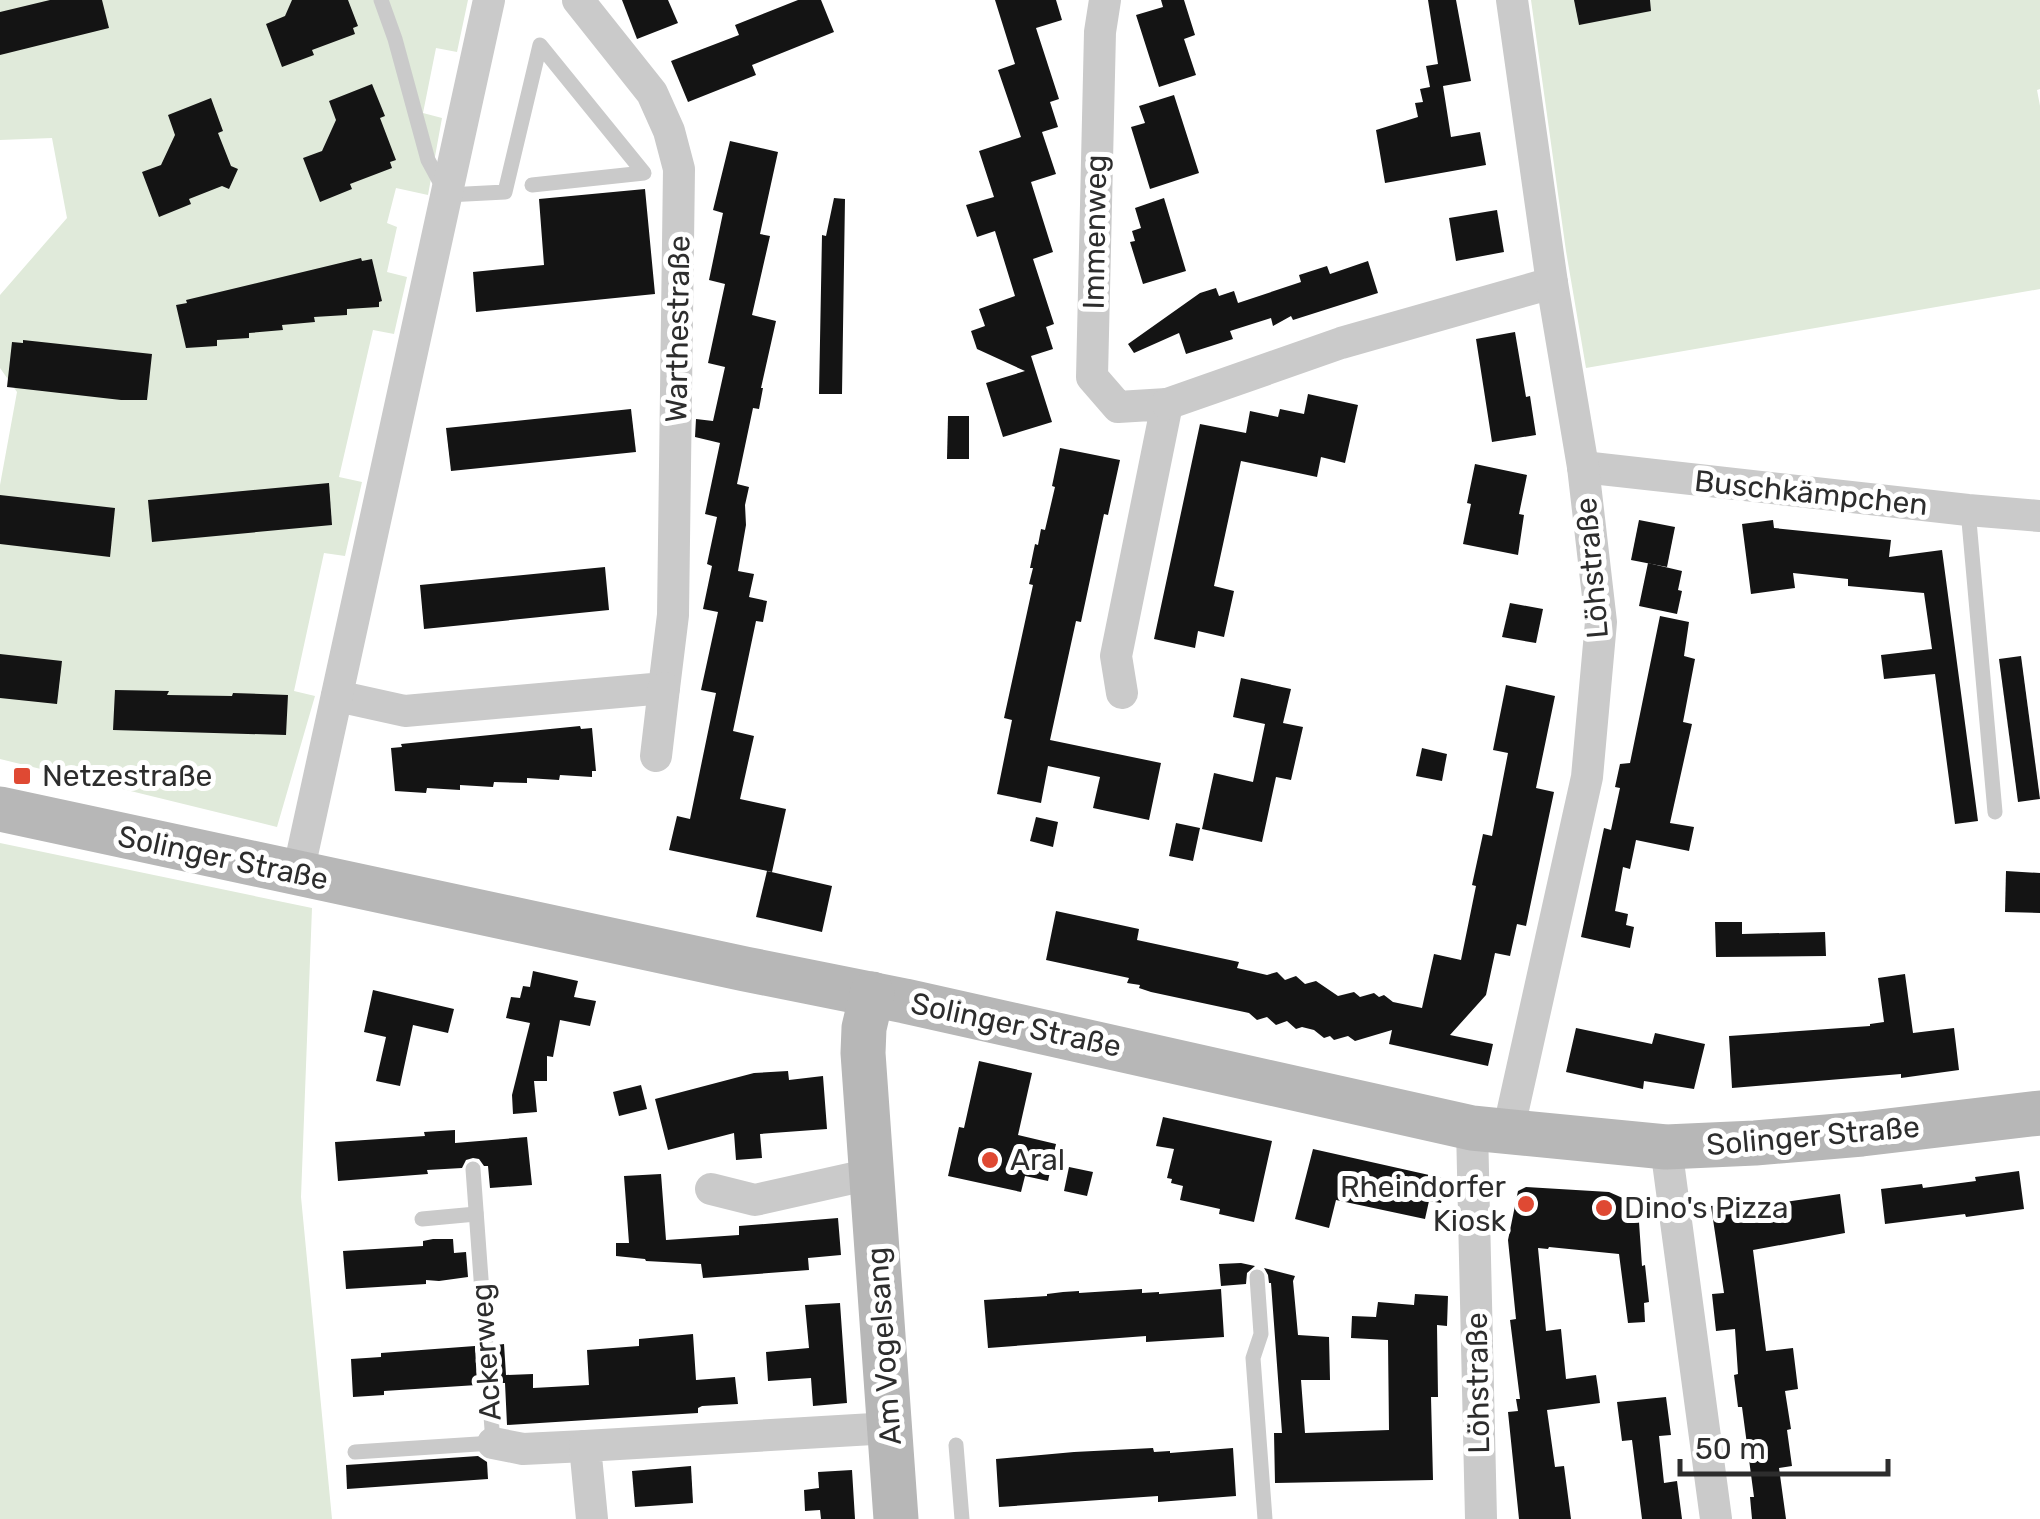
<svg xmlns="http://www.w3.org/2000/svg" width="2040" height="1519" viewBox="0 0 2040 1519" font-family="Rubik,sans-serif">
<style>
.green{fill:#e0eada}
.building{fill:#141414}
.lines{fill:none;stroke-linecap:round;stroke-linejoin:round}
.service{stroke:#cacaca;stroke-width:15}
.minor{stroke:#cacaca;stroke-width:32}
.secondary{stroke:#b7b7b7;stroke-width:45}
.poi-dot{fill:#df4933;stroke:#fff;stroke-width:4}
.labels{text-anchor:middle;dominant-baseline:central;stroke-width:10;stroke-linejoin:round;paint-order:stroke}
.street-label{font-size:30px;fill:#2d2d2d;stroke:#fff}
.poi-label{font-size:30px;fill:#2d2d2d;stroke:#fff;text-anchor:start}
</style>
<rect width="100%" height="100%" fill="#fff"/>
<g class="green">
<path d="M0,0H468L457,52L436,48L423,113L442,118L428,195L396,188L387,223L397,227L387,272L407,277L394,334L373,330L339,477L362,482L345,556L324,553L294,691L315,696L277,827L0,759V485L17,392L0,368V295L67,218L52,138L0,140Z"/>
<path d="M1531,0H2040V89L2037,90L2040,106V289L1586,368L1566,251Z"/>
<path d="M0,843L312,908L301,1197L332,1519H0Z"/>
</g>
<g class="building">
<path d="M50,0H102L109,28L0,55V12Z"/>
<path d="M292,0H348L358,26L353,28L355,34L312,50L314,55L282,67L266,24L285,16Z"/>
<path d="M622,0H668L678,23L637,39Z"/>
<path d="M798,0H821L834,32L752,65L756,75L688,102L671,61L739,35L735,25Z"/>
<path d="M995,0H1056L1062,20L1036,28L1059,99L1050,102L1058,127L1042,132L1056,174L1031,182L1053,252L1033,259L1054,324L1046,327L1053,349L1031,356L1052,422L1003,437L986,383L1025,371L977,349L971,331L985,326L979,309L1015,296L995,231L977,237L966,205L994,197L979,151L1021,137L998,70L1015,64Z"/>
<path d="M1161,0H1184L1195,35L1184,39L1196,75L1159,87L1136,15L1163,7Z"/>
<path d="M1428,0H1456L1471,81L1443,86L1451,137L1480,132L1486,165L1385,183L1376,130L1418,117L1415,103L1423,102L1420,89L1430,87L1426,66L1438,64Z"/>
<path d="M1574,0H1650L1651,11L1579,25Z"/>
<path d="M372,84L385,116L380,118L396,160L390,162L392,168L350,184L352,189L320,202L303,158L322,151L336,120L329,101Z"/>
<path d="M1174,95L1199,173L1150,189L1131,127L1145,123L1139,106Z"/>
<path d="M211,98L223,131L218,133L231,166L238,169L229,189L222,186L189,199L191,204L159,217L142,172L161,165L175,135L168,115Z"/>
<path d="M730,141L778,152L760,234L770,236L752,315L776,321L761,388H763L759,409L753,408L737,484L749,487L745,505L746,525L738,571L754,574L749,597L767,601L763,622L756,621L733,731L754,736L740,799L786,809L772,872L669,850L677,816L690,819L716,693L701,690L718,612L703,609L712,566L707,564L717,517L705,514L720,443L695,437L696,419L713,421L725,367L708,363L725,284L709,280L723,213L713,210Z"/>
<path d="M645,189L655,294L476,312L473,272L544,265L539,199Z"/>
<path d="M834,198L845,199L842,394H819L822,235L826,236Z"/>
<path d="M1164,198L1186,271L1143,284L1130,242L1135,241L1132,231L1141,228L1135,208Z"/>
<path d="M1497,210L1504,252L1456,261L1449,218Z"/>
<path d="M361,258L362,261L372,259L382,301L379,302V307L347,309V315L314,317L315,322L282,325L283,330L249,333V338L217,340V346L186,348L176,305L187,303L186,300Z"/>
<path d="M1368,261L1378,293L1293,320L1291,316L1273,326L1271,318L1230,331L1233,339L1186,354L1179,333L1134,353L1128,344L1200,293L1216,288L1219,296L1234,291L1238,303L1301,282L1299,275L1327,266L1330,274Z"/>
<path d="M1515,332L1526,397L1530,396L1536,435L1492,442L1476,339Z"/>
<path d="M23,340L152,354L147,400H121L7,387L12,342L23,343Z"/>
<path d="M1308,394L1358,405L1345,463L1321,457L1317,477L1241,461L1214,586L1234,591L1224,637L1198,631L1195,648L1154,639L1200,424L1246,433L1250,411L1278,417L1280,409L1304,414Z"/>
<path d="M631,409L636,452L451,471L446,428Z"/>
<path d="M948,416H969V459H947Z"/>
<path d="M1060,448L1120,460L1108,515L1104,514L1081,622L1076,621L1050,740L1161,763L1149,820L1093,808L1100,777L1048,766L1041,803L997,794L1012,720L1004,718L1033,585L1029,584L1033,568H1030L1035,544L1038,545L1041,529L1045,530L1055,487L1052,486Z"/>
<path d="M1475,464L1527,475L1519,514L1524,515L1518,555L1463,544L1471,504L1467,503Z"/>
<path d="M329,483L332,525L152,542L148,500Z"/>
<path d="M0,495L115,508L110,557L0,544Z"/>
<path d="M1639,520L1675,527L1667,567L1631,560Z"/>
<path d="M1773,520L1774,528L1891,540L1889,557L1942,550L1978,821L1955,824L1935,674L1884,679L1881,655L1932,649L1924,593L1848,586V579L1793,573L1795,588L1751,594L1742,524Z"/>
<path d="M1648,563L1682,571L1678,590L1682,591L1677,614L1639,606Z"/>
<path d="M605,567L609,610L424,629L420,585Z"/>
<path d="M1510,603L1543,609L1536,643L1502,637Z"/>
<path d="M1660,616L1689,622L1684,656L1695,659L1683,722L1692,724L1670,823L1694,827L1689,851L1636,840L1630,869L1623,867L1615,911L1628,914L1626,925L1634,927L1630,948L1581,937L1604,828L1611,830L1620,788L1615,787L1620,764L1630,763Z"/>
<path d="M0,654L62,661L57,704L0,698Z"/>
<path d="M2021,656L2040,799L2018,802L1999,659Z"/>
<path d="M1241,678L1291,689L1283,723L1303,727L1291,780L1276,777L1262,842L1202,829L1214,773L1253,782L1265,724L1233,717Z"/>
<path d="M1506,685L1555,696L1536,788L1554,792L1526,926L1517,924L1510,956L1495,953L1486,995L1450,1035L1493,1044L1488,1066L1389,1044L1392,1030L1355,1041L1348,1036L1334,1040L1330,1036L1324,1038L1314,1030L1302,1027L1296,1029L1287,1021L1276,1025L1267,1017L1257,1020L1249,1013L1151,992L1139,988L1140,985L1127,983L1129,978L1046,960L1056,911L1139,929L1137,940L1239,962L1237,968L1267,975L1277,972L1285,980L1296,976L1305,984L1316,981L1338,996L1354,992L1360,997L1374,993L1379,997L1384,995L1393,1002L1422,1008L1434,954L1461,960L1476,886L1472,885L1483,834L1492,836L1508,753L1493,750Z"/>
<path d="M115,690L169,691L167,695L232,696L233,693L288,695L286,735L113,730Z"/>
<path d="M580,726L581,729L592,728L596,771H592V777L560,775L559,780L527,778V783L494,782L493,787L460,785V790L427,788L426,793L395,791L391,748L402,747L401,744Z"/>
<path d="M1422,748L1447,754L1442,781L1416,776Z"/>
<path d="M1036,817L1058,822L1053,847L1030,841Z"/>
<path d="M1176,823L1200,828L1193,861L1169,856Z"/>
<path d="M767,871L832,886L822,932L756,917Z"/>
<path d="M2006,871L2040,873V913L2005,912Z"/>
<path d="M1715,922H1742V934L1825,932L1826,956L1716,957Z"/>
<path d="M533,971L578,981L574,997L596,1001L590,1026L560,1020L553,1057L547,1056V1081H534L537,1112L513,1114L512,1095L530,1023L506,1018L511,997L520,998L523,986L530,987Z"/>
<path d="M1905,974L1913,1033L1954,1028L1959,1070L1901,1078V1074L1732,1088L1729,1036L1870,1026V1024L1884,1022L1878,978Z"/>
<path d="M373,990L454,1009L448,1033L413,1025L400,1086L376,1081L386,1037L364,1032Z"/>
<path d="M1576,1028L1652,1044L1655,1033L1705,1044L1694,1089L1644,1081L1643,1089L1566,1072Z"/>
<path d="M979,1061L1032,1073L1018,1135L1056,1144L1048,1181L1025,1176L1021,1192L948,1176L959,1127L964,1128Z"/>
<path d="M788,1071L789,1080L823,1076L827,1129L760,1134L762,1158L736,1160L734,1133L668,1150L655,1099L754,1073Z"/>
<path d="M641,1085L647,1109L619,1116L613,1092Z"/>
<path d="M1163,1117L1272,1141L1254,1222L1219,1214L1220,1209L1180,1200L1183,1186L1171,1183L1172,1179L1167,1178L1174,1149L1156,1146Z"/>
<path d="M455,1130V1143L527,1137L532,1185L490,1188L488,1166H484L479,1159L473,1158L466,1160L462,1168L427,1170L428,1174L338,1181L335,1142L425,1136L424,1132Z"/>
<path d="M1313,1149L1447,1179L1441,1203L1429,1201L1425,1219L1336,1200L1329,1228L1295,1219Z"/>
<path d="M1069,1167L1093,1172L1087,1196L1064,1191Z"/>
<path d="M2019,1171L2024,1209L1966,1217L1965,1214L1885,1224L1881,1189L1922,1184L1923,1188L1976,1181L1975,1177Z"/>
<path d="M661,1174L666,1240L739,1235V1226L838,1218L841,1255L808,1258L809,1270L703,1278L701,1264L646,1261L645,1259L616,1256V1243H629L624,1176Z"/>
<path d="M1526,1187L1609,1192L1634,1203V1222H1639L1642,1266L1645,1265L1649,1302L1644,1303L1645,1322L1628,1323L1619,1254L1549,1247L1548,1249L1538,1248L1546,1331L1561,1329L1566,1379L1596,1375L1598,1388L1600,1403L1547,1410L1555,1467L1564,1466L1571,1519H1519L1508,1412L1518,1411L1516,1399H1520L1510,1320L1516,1319L1508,1240L1518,1191Z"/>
<path d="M1840,1194L1845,1233L1753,1250L1766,1351L1793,1348L1798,1389L1785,1391L1791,1429L1787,1430L1792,1466L1779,1468L1786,1519H1752L1750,1497H1754L1742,1407H1738L1734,1375L1738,1374L1735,1329L1716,1331L1712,1294L1724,1293L1711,1206L1742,1202V1206L1763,1203L1764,1205Z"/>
<path d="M433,1239H453L454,1253L466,1252L468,1277L439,1281L426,1280V1284L346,1289L343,1251L423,1246V1241Z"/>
<path d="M1241,1263L1255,1266L1247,1273L1246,1284L1221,1286L1219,1264Z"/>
<path d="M1264,1268L1295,1276L1293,1281L1298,1335L1329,1337L1330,1380H1301L1305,1433L1389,1430L1388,1340L1351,1338L1352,1316L1376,1317L1378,1302L1414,1305L1415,1294L1448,1296L1447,1326L1437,1325L1438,1397H1431L1433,1480L1275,1483L1274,1433H1282L1271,1283H1269L1268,1275Z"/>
<path d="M1142,1289V1293L1159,1292V1294L1221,1289L1224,1337L1146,1342V1336L988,1348L984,1300L1047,1296V1294L1063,1292L1079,1291V1293Z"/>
<path d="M840,1303L847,1403L813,1406L811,1378L768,1381L766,1352L809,1348L805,1305Z"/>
<path d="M693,1334L696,1380L735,1377L738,1404L702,1406L698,1408V1413L507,1425L505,1383H500L497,1345L504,1344L506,1375L533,1374V1388L589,1385L587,1350L639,1346V1339Z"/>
<path d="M475,1346L477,1385L384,1391V1395L353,1397L351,1359L381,1357V1353Z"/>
<path d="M1666,1397L1671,1435L1659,1436L1664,1483L1677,1481L1682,1519H1642L1632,1440L1622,1441L1617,1402Z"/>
<path d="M1153,1448L1154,1452L1170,1451V1453L1233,1448L1236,1496L1158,1502V1496L999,1507L996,1459L1074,1452Z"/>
<path d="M478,1456L487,1462L488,1479L347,1489L346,1465Z"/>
<path d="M691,1466L693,1503L635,1507L632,1471Z"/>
<path d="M852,1470L855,1519H821L820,1510L805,1511L804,1490L819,1488L818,1472Z"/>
</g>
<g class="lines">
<g class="service">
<path d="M381,0L395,39L428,160L447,195L505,192L540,45L644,173L532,185"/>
<path d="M1968,510L1995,812"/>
<path d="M422,1219L476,1214"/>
<path d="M1257,1277L1261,1334L1253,1358L1265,1519"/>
<path d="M956,1445L962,1519"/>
<path d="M355,1452L493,1443L473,1169"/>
</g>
<g class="minor">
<path d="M1105,0L1100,32L1092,377L1118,407L1167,404L1116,656L1122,693"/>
<path d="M1167,404L1341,343L1552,283"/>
<path d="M1583,467L1968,510L2040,516"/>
<path d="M337,696L405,711L664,688L673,615L679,169L669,131L652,93L578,0"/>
<path d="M656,756L664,688"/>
<path d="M298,873L489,0"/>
<path d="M1472,1128L1481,1519"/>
<path d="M1508,1132L1587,777L1601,622L1583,467L1552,283L1512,0"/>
<path d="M1666,1147L1716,1519"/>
<path d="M711,1189L755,1200L871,1174"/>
<path d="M493,1443L523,1449L585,1446"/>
<path d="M592,1519L585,1446L890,1428"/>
</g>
<g class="secondary">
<path d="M0,809L745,969L905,1001L1472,1128L1666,1147L1755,1143L1862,1134L2040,1113"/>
<path d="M872,994L864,1028L863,1053L896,1519"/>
</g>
</g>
<g class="poi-dot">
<rect x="12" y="766" width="20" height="20" rx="5"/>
<circle cx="990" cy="1160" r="10"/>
<circle cx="1526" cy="1204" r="10"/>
<circle cx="1604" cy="1208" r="10"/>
</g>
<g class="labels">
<g class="street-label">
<text transform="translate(1095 232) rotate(-89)">Immenweg</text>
<text transform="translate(678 329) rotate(-89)">Warthestraße</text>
<text transform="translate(1811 493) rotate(6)">Buschkämpchen</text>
<text transform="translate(1592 568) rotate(-95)">Löhstraße</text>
<text transform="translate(223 858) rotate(12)">Solinger Straße</text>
<text transform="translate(1016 1025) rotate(12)">Solinger Straße</text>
<text transform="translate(1813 1136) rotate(-5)">Solinger Straße</text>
<text transform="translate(884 1346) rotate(-94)">Am Vogelsang</text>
<text transform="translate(486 1352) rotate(-94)">Ackerweg</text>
<text transform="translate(1478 1383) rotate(-91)">Löhstraße</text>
</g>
<g class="poi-label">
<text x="42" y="776">Netzestraße</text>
<text x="1010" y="1160">Aral</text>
<text x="1506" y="1187" text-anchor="end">Rheindorfer<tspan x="1506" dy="34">Kiosk</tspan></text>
<text x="1624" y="1208">Dino's Pizza</text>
</g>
</g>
<path d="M1680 1459v15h208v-15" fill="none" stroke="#2d2d2d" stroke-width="5"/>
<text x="1695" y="1459" font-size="30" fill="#2d2d2d" stroke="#ffffff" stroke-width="8" paint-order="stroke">50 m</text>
</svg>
